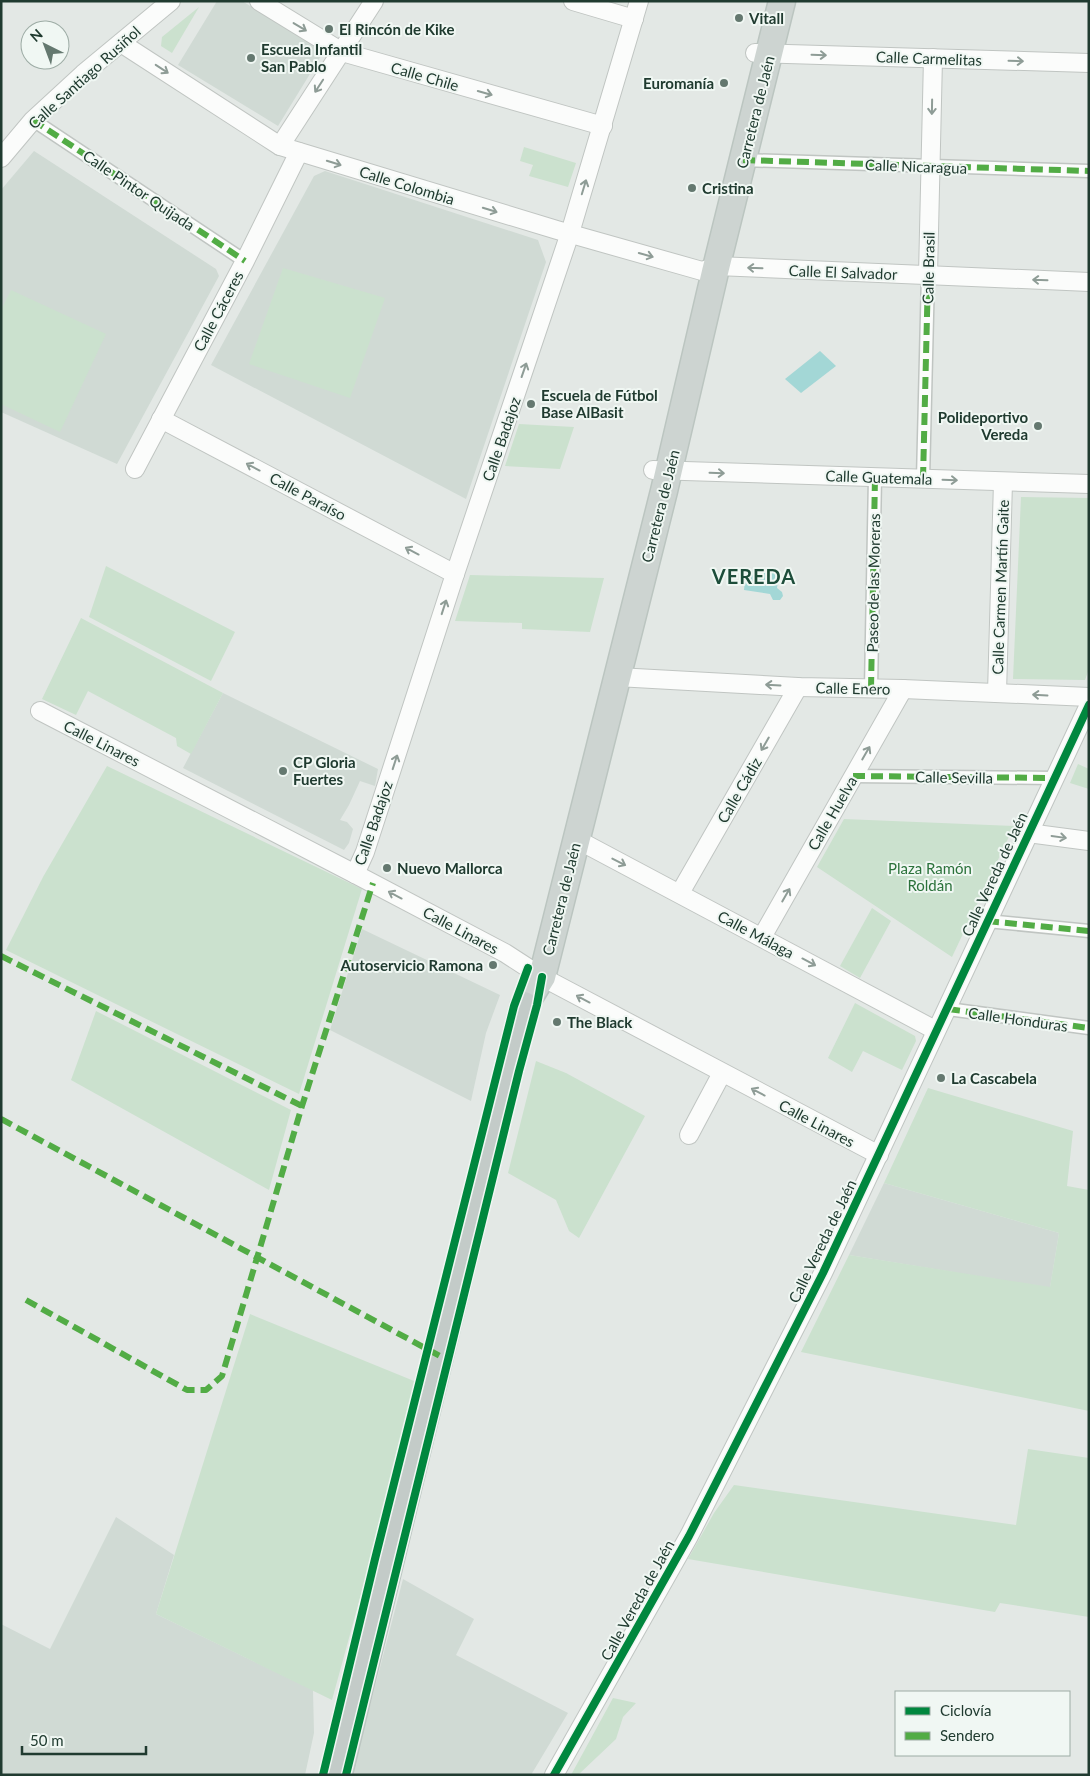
<svg xmlns="http://www.w3.org/2000/svg" width="1090" height="1776" viewBox="0 0 1090 1776" font-family="Lato,sans-serif">
<style>
.built{fill:#d0dad4}
.green{fill:#cbe1ce}
.water{fill:#a3d7d6}
.lines{fill:none;stroke-linecap:round;stroke-linejoin:round}
.pedestrian-casing{stroke:#c0c5c2;stroke-width:15}
.minor-casing{stroke:#c0c5c2;stroke-width:20}
.primary-casing{stroke:#bbc5c0;stroke-width:29}
.trunk-casing{stroke:#bbc5c0;stroke-width:30}
.pedestrian{stroke:#fbfcfb;stroke-width:12}
.minor{stroke:#fbfcfb;stroke-width:18}
.primary{stroke:#cdd4d1;stroke-width:26}
.trunk{stroke:#c3cbc8;stroke-width:28}
.quiet{stroke:#52ac45;stroke-width:6;stroke-dasharray:12 6;stroke-linecap:butt}
.cycleway-casing{stroke:#f0f7f3;stroke-width:11}
.cycleway{stroke:#00873e;stroke-width:8}
.oneway{stroke:#8e9c96}
.poi-dot{fill:#64786f;stroke:#f0f7f3;stroke-width:2}
.labels{text-anchor:middle;dominant-baseline:central;stroke-width:4;stroke-linejoin:round;paint-order:stroke}
.poi-label{font-size:15px;font-weight:bold;fill:#203b30;stroke:#f0f7f3;text-anchor:start}
.street-label{font-size:15px;fill:#203b30;stroke:#f0f7f3}
.park-label{font-size:15px;fill:#2b723b;stroke:#f0f7f3}
.district-label{font-size:20px;font-weight:bold;letter-spacing:1px;fill:#1d4d3a;stroke:#f0f7f3}
</style>
<rect width="100%" height="100%" fill="#e3e8e5"/>
<g class="built">
<path d="M217,1H242L324,51L278,126L178,65Z"/>
<path d="M34,151L216,269L219,276L117,464L1,412V190Z"/>
<path d="M325,171L538,240L546,262L466,499L211,365L314,176Z"/>
<path d="M223,693L378,769L375,786L360,781L349,805L340,820L347,822L353,829L349,843L344,850L183,768Z"/>
<path d="M362,929L500,995L486,1033L471,1101L330,1030Z"/>
<path d="M884,1183L1059,1233L1050,1288L849,1255Z"/>
<path d="M116,1517L174,1555L156,1614L313,1690L314,1733L305,1775H1V1624L50,1649Z"/>
<path d="M403,1579L474,1619L456,1655L568,1713L531,1775H352Z"/>
</g>
<g class="green">
<path d="M199,7L172,53L161,46L162,37Z"/>
<path d="M524,147L576,163L568,187L529,176L533,165L520,161Z"/>
<path d="M283,268L385,298L350,398L249,364Z"/>
<path d="M11,290L106,334L60,432L1,404V310Z"/>
<path d="M519,424L574,427L560,469L505,466Z"/>
<path d="M1021,497L1089,498V669L1085,680L1013,679Z"/>
<path d="M106,566L235,632L211,681L89,617Z"/>
<path d="M470,575L604,578L590,632L522,629V623L455,621Z"/>
<path d="M81,618L223,693L191,754L177,746L176,738L88,691L76,715L42,699Z"/>
<path d="M1078,764L1089,769V789L1070,783Z"/>
<path d="M107,766L362,889L299,1094L6,950L43,877Z"/>
<path d="M844,819L1014,826L952,957L817,867Z"/>
<path d="M872,908L891,921L860,978L840,966Z"/>
<path d="M855,1003L915,1036L916,1041L902,1070L863,1051L852,1072L828,1058Z"/>
<path d="M96,1011L291,1110L269,1190L71,1080Z"/>
<path d="M536,1061L566,1073L645,1116L579,1238L569,1231L556,1200L508,1173Z"/>
<path d="M928,1088L1073,1131L1067,1186L1089,1190V1411L801,1352L849,1255L1050,1287L1059,1233L884,1183Z"/>
<path d="M250,1314L419,1383L332,1700L156,1614Z"/>
<path d="M1028,1449L1089,1458V1617L1000,1603L995,1612L688,1559L714,1513L734,1485L1016,1525Z"/>
<path d="M613,1698L636,1703L623,1717L616,1739L578,1775H571Z"/>
</g>
<g class="water">
<path d="M820,351L836,366L801,393L785,379Z"/>
<path d="M770,567L777,568L779,573L777,588L782,592L783,596L780,600H773L770,594L744,590L746,570L764,572Z"/>
</g>
<g class="lines">
<g class="pedestrian-casing">
<g id="pedestrian">
<path d="M33,120L245,261"/>
<path d="M743,160L1089,171"/>
<path d="M923,479L928,275"/>
<path d="M871,689L875,477"/>
<path d="M853,776L1054,778"/>
<path d="M987,921L1089,931"/>
<path d="M948,1009L1089,1028"/>
</g>
</g>
<g class="minor-casing">
<g id="minor">
<path d="M259,1L342,52L603,126"/>
<path d="M573,1L634,19"/>
<path d="M121,43L280,146L557,230L702,271L717,266L1089,282"/>
<path d="M755,53L1089,63"/>
<path d="M280,146L374,1"/>
<path d="M1,158L33,120L83,74L171,1"/>
<path d="M928,275L933,58"/>
<path d="M161,419L455,574"/>
<path d="M135,469L245,261L299,152"/>
<path d="M653,470L1089,484"/>
<path d="M617,677L798,687L903,689L1089,697"/>
<path d="M997,693L1003,482"/>
<path d="M40,711L355,874L505,953L542,977L879,1155"/>
<path d="M1028,833L1089,841"/>
<path d="M576,839L935,1030"/>
<path d="M355,874L365,852L455,574L570,233L639,1"/>
<path d="M680,893L798,687"/>
<path d="M762,937L903,689"/>
<path d="M689,1135L722,1073"/>
<path d="M554,1775L689,1536L823,1273L1089,705"/>
</g>
</g>
<g class="primary-casing">
<path id="primary" d="M524,1006L542,977L664,491L715,272L782,1"/>
</g>
<g class="trunk-casing">
<path id="trunk" d="M338,1775L524,1006"/>
</g>
<use href="#pedestrian" class="pedestrian"/>
<use href="#minor" class="minor"/>
<use href="#primary" class="primary"/>
<use href="#trunk" class="trunk"/>
<g class="quiet">
<path d="M33,120L245,261"/>
<path d="M743,160L1089,171"/>
<path d="M923,479L928,275"/>
<path d="M871,689L875,477"/>
<path d="M853,776L1054,778"/>
<path d="M987,921L1089,931"/>
<path d="M1,956L302,1106"/>
<path d="M948,1009L1089,1028"/>
<path d="M1,1119L440,1356"/>
<path d="M26,1300L187,1390H206L222,1376L302,1106L373,883"/>
</g>
<g class="cycleway-casing">
<g id="cycleway">
<path d="M323,1775L375,1559L514,1006L528,968"/>
<path d="M346,1775L519,1071L537,1005L542,977"/>
<path d="M554,1775L689,1536L823,1273L1089,705"/>
</g>
</g>
<use href="#cycleway" class="cycleway"/>
</g>
<defs><path id="oneway-shaft" d="M-6 0H5M1.5-3L5.5 0L1.5 3" fill="none" stroke-width="1.6" stroke-linecap="round" stroke-linejoin="round" transform="scale(1.25)"/></defs>
<g class="oneway">
<use href="#oneway-shaft" transform="translate(300 27) rotate(31)"/>
<use href="#oneway-shaft" transform="translate(819 55) rotate(2)"/>
<use href="#oneway-shaft" transform="translate(1016 61) rotate(2)"/>
<use href="#oneway-shaft" transform="translate(162 69) rotate(33)"/>
<use href="#oneway-shaft" transform="translate(319 86) rotate(123)"/>
<use href="#oneway-shaft" transform="translate(485 93) rotate(16)"/>
<use href="#oneway-shaft" transform="translate(932 107) rotate(91)"/>
<use href="#oneway-shaft" transform="translate(334 163) rotate(17)"/>
<use href="#oneway-shaft" transform="translate(584 187) rotate(-73)"/>
<use href="#oneway-shaft" transform="translate(490 210) rotate(17)"/>
<use href="#oneway-shaft" transform="translate(646 255) rotate(16)"/>
<use href="#oneway-shaft" transform="translate(755 268) rotate(-178)"/>
<use href="#oneway-shaft" transform="translate(1040 280) rotate(-178)"/>
<use href="#oneway-shaft" transform="translate(524 370) rotate(-71)"/>
<use href="#oneway-shaft" transform="translate(253 467) rotate(-152)"/>
<use href="#oneway-shaft" transform="translate(717 473) rotate(2)"/>
<use href="#oneway-shaft" transform="translate(950 480) rotate(2)"/>
<use href="#oneway-shaft" transform="translate(412 551) rotate(-152)"/>
<use href="#oneway-shaft" transform="translate(444 607) rotate(-72)"/>
<use href="#oneway-shaft" transform="translate(773 685) rotate(-177)"/>
<use href="#oneway-shaft" transform="translate(1040 695) rotate(-177)"/>
<use href="#oneway-shaft" transform="translate(765 744) rotate(120)"/>
<use href="#oneway-shaft" transform="translate(866 753) rotate(-60)"/>
<use href="#oneway-shaft" transform="translate(395 762) rotate(-72)"/>
<use href="#oneway-shaft" transform="translate(1059 837) rotate(8)"/>
<use href="#oneway-shaft" transform="translate(619 862) rotate(27)"/>
<use href="#oneway-shaft" transform="translate(395 895) rotate(-152)"/>
<use href="#oneway-shaft" transform="translate(786 895) rotate(-60)"/>
<use href="#oneway-shaft" transform="translate(809 962) rotate(28)"/>
<use href="#oneway-shaft" transform="translate(583 999) rotate(-152)"/>
<use href="#oneway-shaft" transform="translate(758 1092) rotate(-152)"/>
</g>
<g class="poi-dot">
<circle cx="739" cy="18" r="5"/>
<circle cx="329" cy="29" r="5"/>
<circle cx="251" cy="58" r="5"/>
<circle cx="724" cy="83" r="5"/>
<circle cx="692" cy="188" r="5"/>
<circle cx="531" cy="404" r="5"/>
<circle cx="1038" cy="426" r="5"/>
<circle cx="283" cy="771" r="5"/>
<circle cx="387" cy="868" r="5"/>
<circle cx="493" cy="965" r="5"/>
<circle cx="557" cy="1022" r="5"/>
<circle cx="941" cy="1078" r="5"/>
</g>
<g class="labels">
<g class="poi-label">
<text x="749" y="18">Vitall</text>
<text x="339" y="29">El Rincón de Kike</text>
<text x="261" y="49">Escuela Infantil<tspan x="261" dy="17">San Pablo</tspan></text>
<text x="714" y="83" text-anchor="end">Euromanía</text>
<text x="702" y="188">Cristina</text>
<text x="541" y="395">Escuela de Fútbol<tspan x="541" dy="17">Base AlBasit</tspan></text>
<text x="1028" y="417" text-anchor="end">Polideportivo<tspan x="1028" dy="17">Vereda</tspan></text>
<text x="293" y="762">CP Gloria<tspan x="293" dy="17">Fuertes</tspan></text>
<text x="397" y="868">Nuevo Mallorca</text>
<text x="483" y="965" text-anchor="end">Autoservicio Ramona</text>
<text x="567" y="1022">The Black</text>
<text x="951" y="1078">La Cascabela</text>
</g>
<g class="street-label">
<text transform="translate(929 58) rotate(2)">Calle Carmelitas</text>
<text transform="translate(425 76) rotate(16)">Calle Chile</text>
<text transform="translate(84 77) rotate(-42)">Calle Santiago Rusiñol</text>
<text transform="translate(755 112) rotate(-76)">Carretera de Jaén</text>
<text transform="translate(916 166) rotate(2)">Calle Nicaragua</text>
<text transform="translate(407 185) rotate(17)">Calle Colombia</text>
<text transform="translate(139 190) rotate(34)">Calle Pintor Quijada</text>
<text transform="translate(928 268) rotate(-89)">Calle Brasil</text>
<text transform="translate(843 272) rotate(2)">Calle El Salvador</text>
<text transform="translate(218 311) rotate(-62)">Calle Cáceres</text>
<text transform="translate(501 439) rotate(-71)">Calle Badajoz</text>
<text transform="translate(879 477) rotate(2)">Calle Guatemala</text>
<text transform="translate(308 496) rotate(28)">Calle Paraíso</text>
<text transform="translate(660 506) rotate(-76)">Carretera de Jaén</text>
<text transform="translate(873 583) rotate(-89)">Paseo de las Moreras</text>
<text transform="translate(1000 587) rotate(-88)">Calle Carmen Martín Gaite</text>
<text transform="translate(853 688) rotate(1)">Calle Enero</text>
<text transform="translate(102 743) rotate(27)">Calle Linares</text>
<text transform="translate(954 777) rotate(1)">Calle Sevilla</text>
<text transform="translate(739 790) rotate(-60)">Calle Cádiz</text>
<text transform="translate(832 813) rotate(-60)">Calle Huelva</text>
<text transform="translate(373 823) rotate(-71)">Calle Badajoz</text>
<text transform="translate(994 874) rotate(-65)">Calle Vereda de Jaén</text>
<text transform="translate(561 899) rotate(-76)">Carretera de Jaén</text>
<text transform="translate(461 930) rotate(28)">Calle Linares</text>
<text transform="translate(756 934) rotate(28)">Calle Málaga</text>
<text transform="translate(1018 1019) rotate(8)">Calle Honduras</text>
<text transform="translate(817 1123) rotate(28)">Calle Linares</text>
<text transform="translate(822 1241) rotate(-64)">Calle Vereda de Jaén</text>
<text transform="translate(637 1600) rotate(-61)">Calle Vereda de Jaén</text>
</g>
<g class="park-label">
<text x="930" y="868">Plaza Ramón<tspan x="930" dy="17">Roldán</tspan></text>
</g>
<g class="district-label">
<text x="754" y="576">VEREDA</text>
</g>
</g>
<rect width="1090" height="1776" fill="none" stroke="#203b30" stroke-width="5"/>
<rect x="895" y="1691" width="175" height="65" fill="#f0f7f3" stroke="#9daca5"/>
<rect x="905" y="1707" width="25" height="8" fill="#00873e" stroke="#9daca5"/>
<text x="940" y="1716" font-size="15" fill="#203b30">Ciclovía</text>
<rect x="905" y="1732" width="25" height="8" fill="#52ac45" stroke="#9daca5"/>
<text x="940" y="1741" font-size="15" fill="#203b30">Sendero</text>
<g transform="translate(45 45) rotate(318)"><circle r="24" fill="#f0f7f3" stroke="#9daca5"/>
<path d="M0-4L9 19L0 12L-9 19Z" fill="#64786f"/>
<text y="-8" font-size="14" font-weight="bold" text-anchor="middle" fill="#203b30">N</text>
</g>
<path d="M22 1746v8h124v-8" fill="none" stroke="#203b30" stroke-width="2.5"/>
<text x="30" y="1746" font-size="15" fill="#203b30" stroke="#f0f7f3" stroke-width="4" paint-order="stroke">50 m</text>
</svg>
